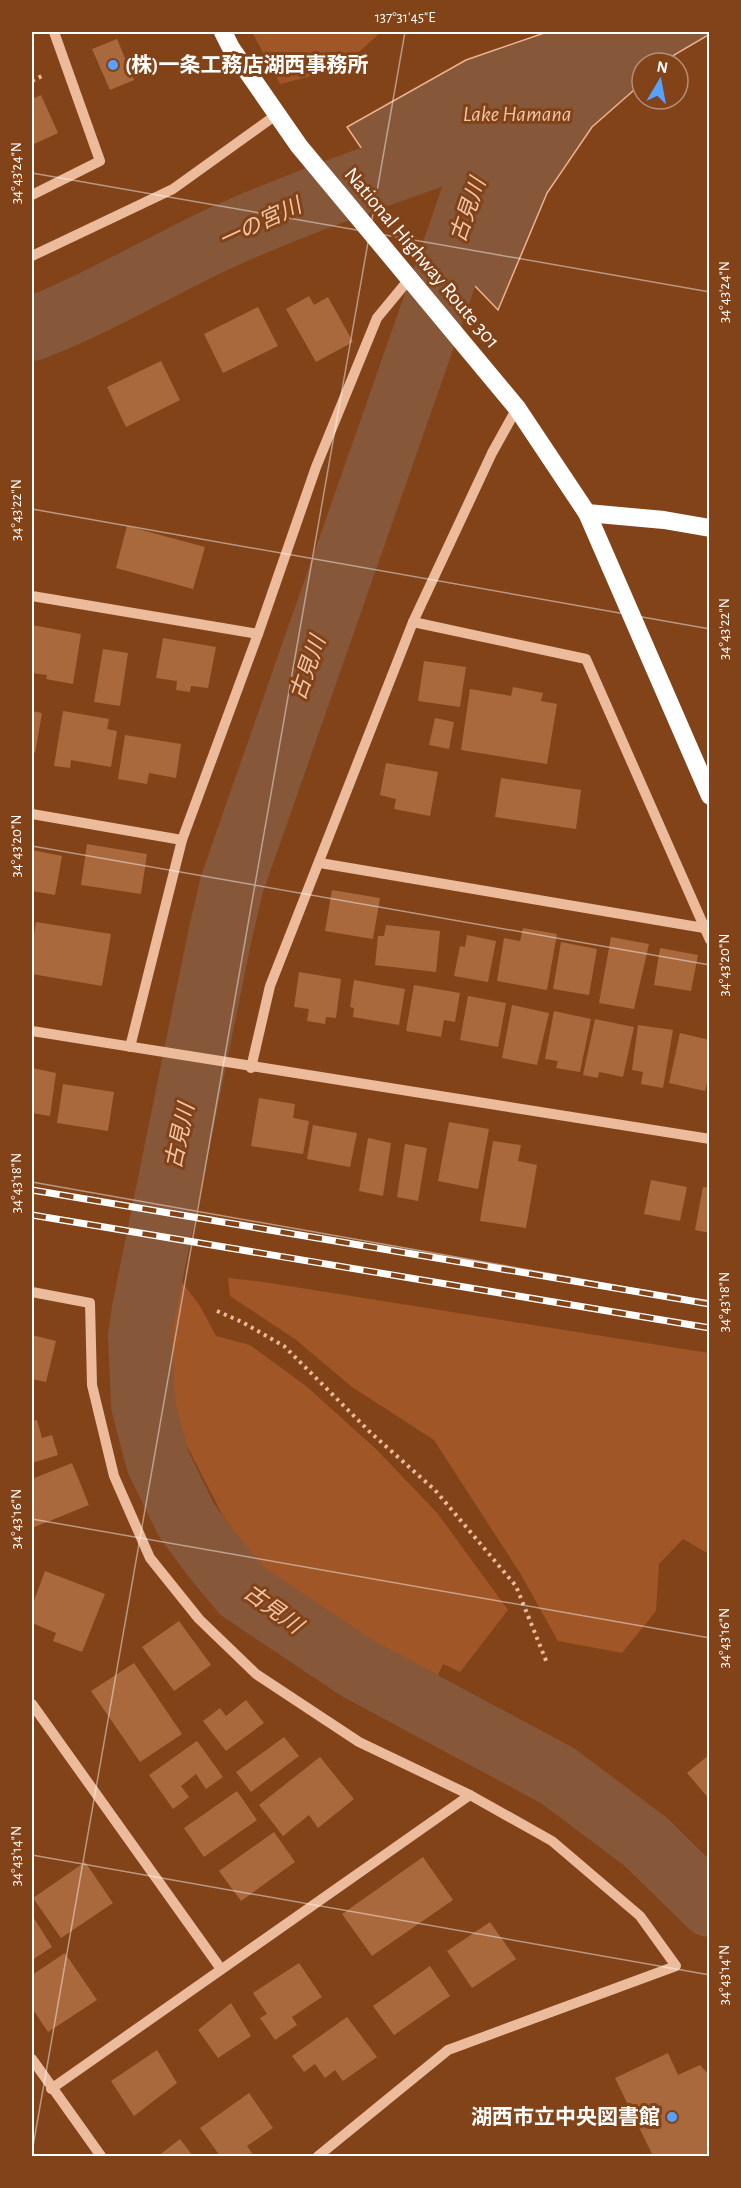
<svg xmlns="http://www.w3.org/2000/svg" width="741" height="2188" viewBox="0 0 741 2188" font-family="'Alegreya Sans','Noto Sans JP',sans-serif">
<style>
.green{fill:#a05627}
.water{fill:#865738;stroke:#eeb38f;stroke-width:1.5}
.lines{fill:none;stroke-linecap:round;stroke-linejoin:round}
.river{stroke:#865738;stroke-width:64}
.building{fill:#aa683d}
.path{stroke:#ecbb9c;stroke-width:4;stroke-dasharray:3 4.5;stroke-linecap:butt}
.minor{stroke:#ecbb9c;stroke-width:10}
.highway{stroke:#fff;stroke-width:18}
.rail-casing{stroke:#fff;stroke-width:7}
.rail{stroke:#824319;stroke-width:4.5;stroke-dasharray:14;stroke-linecap:butt}
.ticks{fill:none;stroke:#fff;stroke-width:1.5;stroke-opacity:0.45}
.poi-dot{fill:#57a2ff;stroke:#824319;stroke-width:2}
.labels{text-anchor:middle;dominant-baseline:central;stroke-width:6;stroke-linejoin:round;paint-order:stroke}
.poi-label{font-size:21px;font-weight:bold;fill:#fff;stroke:#824319;text-anchor:start}
.street-label{font-size:21px;fill:#fff;stroke:#824319}
.water-label{font-size:22px;font-style:italic;fill:#f3c5a8;stroke:#824319}
.neatline{fill:none;stroke:#fff;stroke-width:2}
.ticks-label{font-size:15px;text-anchor:middle;fill:#fff}
</style>
<rect width="100%" height="100%" fill="#824319"/>
<g class="green">
<path d="M252,32H381L340,69L280,84Z"/>
<path d="M179,1278L200,1306L216,1336L250,1345L306,1386L377,1450L438,1514L508,1610L460,1672L443,1664L438,1675L329,1622L274,1589L222,1514L165,1403L164,1328Z"/>
<path d="M228,1278L257,1281L709,1353V1554L683,1539L659,1564L656,1611L622,1653L558,1641L520,1573L434,1440L352,1387L295,1339L230,1296Z"/>
</g>
<path class="water" d="M547,32H709L710,34L674,55L665,63H642V83L592,127L547,193L498,310L454,264L477,207L480,182L469,163L446,166L385,183L347,127L466,60Z"/>
<g class="lines">
<g class="river">
<path d="M495,133L232,884L220,935L144,1309L140,1336L143,1405L158,1462L187,1521L213,1556L242,1591L357,1668L558,1776L646,1842L710,1905"/>
<path d="M32,329C94,305 152,271 212,242C293,204 379,176 463,145"/>
</g>
</g>
<g class="building">
<path d="M117,39L134,80L110,90L92,49Z"/>
<path d="M41,95L58,133L32,145V99Z"/>
<path d="M309,296L314,305L328,297L353,342L316,362L286,309Z"/>
<path d="M258,307L278,346L223,373L204,334Z"/>
<path d="M161,361L180,400L126,427L107,387Z"/>
<path d="M127,526L205,547L193,589L116,568Z"/>
<path d="M32,625L81,634L73,684L46,679L47,675L32,673Z"/>
<path d="M163,638L216,647L208,688L191,686L190,692L176,690L177,681L156,678Z"/>
<path d="M103,649L128,653L120,706L94,702Z"/>
<path d="M424,661L466,667L460,707L418,701Z"/>
<path d="M513,687L543,693L541,701L557,704L547,764L461,750L470,689L511,696Z"/>
<path d="M32,711L42,713L35,753L32,752Z"/>
<path d="M63,711L109,719L107,729L117,731L111,767L71,760L70,768L54,766Z"/>
<path d="M435,718L454,722L449,749L429,745Z"/>
<path d="M125,735L181,744L176,778L149,773L147,784L118,779Z"/>
<path d="M386,763L438,772L430,816L394,809L396,799L380,795Z"/>
<path d="M501,778L581,790L576,829L495,817Z"/>
<path d="M87,844L147,854L141,894L81,885Z"/>
<path d="M32,850L62,856L55,895L32,891Z"/>
<path d="M332,890L380,898L373,939L325,931Z"/>
<path d="M36,922L111,934L102,986L32,974V946Z"/>
<path d="M386,925L440,931L436,972L375,965L378,936H384Z"/>
<path d="M523,928L557,934L547,990L497,981L504,938L520,941Z"/>
<path d="M467,935L496,941L488,982L454,976L460,946L465,947Z"/>
<path d="M611,937L649,944L634,1009L599,1003Z"/>
<path d="M561,942L597,949L589,995L553,989Z"/>
<path d="M660,948L698,955L691,991L654,985Z"/>
<path d="M299,972L341,979L336,1018L326,1017L325,1024L307,1021L309,1009L294,1007Z"/>
<path d="M354,980L405,989L399,1025L353,1017L354,1008L350,1007Z"/>
<path d="M414,985L460,993L455,1022L444,1020L441,1037L406,1031Z"/>
<path d="M468,996L506,1003L498,1047L460,1040Z"/>
<path d="M512,1005L549,1013L537,1065L502,1058Z"/>
<path d="M554,1011L591,1019L580,1072L556,1068L558,1061L545,1059Z"/>
<path d="M595,1019L634,1027L623,1077L599,1072L598,1078L583,1075Z"/>
<path d="M638,1025L673,1030L663,1088L641,1084L643,1072L632,1070Z"/>
<path d="M680,1033L710,1040V1072L705,1091L669,1083Z"/>
<path d="M32,1068L56,1073L50,1116L32,1113Z"/>
<path d="M63,1084L114,1092L108,1131L57,1123Z"/>
<path d="M259,1098L295,1104L293,1118L309,1121L303,1154L251,1146Z"/>
<path d="M449,1122L489,1129L478,1189L438,1181Z"/>
<path d="M313,1125L357,1133L350,1167L307,1159Z"/>
<path d="M368,1138L391,1143L383,1196L359,1191Z"/>
<path d="M493,1141L521,1145L518,1161L537,1165L526,1228L480,1221Z"/>
<path d="M405,1144L427,1148L418,1201L397,1197Z"/>
<path d="M651,1180L687,1187L680,1221L644,1214Z"/>
<path d="M703,1187L710,1188V1233L695,1230Z"/>
<path d="M32,1335L56,1341L46,1382L32,1379Z"/>
<path d="M37,1420L42,1438L52,1435L58,1455L32,1463V1421Z"/>
<path d="M72,1463L89,1505L32,1528V1479Z"/>
<path d="M45,1571L105,1594L82,1652L53,1641L56,1633L32,1623V1606Z"/>
<path d="M179,1621L211,1665L174,1691L142,1647Z"/>
<path d="M134,1663L182,1734L140,1762L91,1691Z"/>
<path d="M246,1700L264,1723L226,1751L203,1721L220,1708L226,1716Z"/>
<path d="M284,1737L299,1756L251,1792L236,1772Z"/>
<path d="M197,1741L223,1777L206,1789L196,1774L181,1786L189,1797L173,1809L149,1775Z"/>
<path d="M710,1754V1800L687,1773Z"/>
<path d="M320,1757L354,1799L318,1828L309,1815L283,1836L259,1805Z"/>
<path d="M237,1791L257,1820L204,1857L184,1828Z"/>
<path d="M274,1832L295,1862L241,1901L219,1871Z"/>
<path d="M423,1857L453,1900L372,1956L342,1914Z"/>
<path d="M85,1862L113,1903L61,1938L33,1898Z"/>
<path d="M32,1915L52,1947L32,1960Z"/>
<path d="M490,1922L516,1959L472,1988L447,1951Z"/>
<path d="M65,1953L97,2000L48,2032L32,2008V1975Z"/>
<path d="M299,1963L322,1997L292,2017L297,2025L275,2040L260,2018L267,2014L253,1993Z"/>
<path d="M430,1966L450,1996L394,2035L373,2006Z"/>
<path d="M231,2003L251,2036L218,2058L198,2030Z"/>
<path d="M347,2017L377,2057L343,2081L335,2070L325,2078L315,2064L304,2072L292,2056Z"/>
<path d="M157,2050L177,2083L134,2116L111,2081Z"/>
<path d="M668,2053L678,2075L700,2065L710,2076V2156H653L615,2078Z"/>
<path d="M249,2093L273,2128L247,2146L254,2156H220L200,2128Z"/>
<path d="M180,2139L193,2156H158Z"/>
</g>
<g class="lines">
<g class="path">
<path d="M32,81L44,75"/>
<path d="M217,1311L242,1322L284,1346L371,1433L435,1490L516,1586L547,1663"/>
</g>
<g class="minor">
<path d="M32,195L100,161L54,32"/>
<path d="M32,256L173,189L276,115"/>
<path d="M32,596L258,634L182,840L130,1047"/>
<path d="M413,622L586,659L710,940"/>
<path d="M258,634L316,467L377,318L410,278"/>
<path d="M32,814L182,840"/>
<path d="M320,863L704,928"/>
<path d="M32,1031L710,1139"/>
<path d="M251,1068L270,986L413,622L492,453L517,408"/>
<path d="M32,1292L90,1303L92,1385L114,1476L150,1558L199,1619L256,1674L359,1742L470,1795L552,1841L640,1916L676,1966L448,2050L318,2156"/>
<path d="M32,1704L221,1969"/>
<path d="M32,2059L101,2156"/>
<path d="M51,2089L470,1795"/>
</g>
<g class="highway">
<path d="M223,32L231,48L299,146L517,408L587,513L710,796"/>
<path d="M587,513L664,520L710,528"/>
</g>
<g class="rail-casing">
<g id="rail">
<path d="M32,1190L710,1304"/>
<path d="M32,1215L710,1328"/>
</g>
</g>
<use href="#rail" class="rail"/>
</g>
<path class="ticks" d="M32,173L710,292M32,509L710,629M32,846L710,965M32,1182L710,1302M32,1519L710,1638M32,1855L710,1975M32,2152L405,32"/>
<g class="poi-dot">
<circle cx="113" cy="65" r="6"/>
<circle cx="672" cy="2117" r="6"/>
</g>
<g class="labels">
<g class="poi-label">
<text x="125" y="65">(株)一条工務店湖西事務所</text>
<text x="660" y="2117" text-anchor="end">湖西市立中央図書館</text>
</g>
<g class="street-label">
<text transform="translate(422 258) rotate(50)">National Highway Route 301</text>
</g>
<g class="water-label">
<text x="517" y="114">Lake Hamana</text>
<text transform="translate(468 210) rotate(-71)">古見川</text>
<text transform="translate(260 223) rotate(-25)">一の宮川</text>
<text transform="translate(308 668) rotate(-71)">古見川</text>
<text transform="translate(180 1136) rotate(-78)">古見川</text>
<text transform="translate(273 1609) rotate(36)">古見川</text>
</g>
</g>
<rect width="741" height="2188" fill="none" stroke="#824319" stroke-width="66"/>
<g transform="translate(660 81) rotate(10)"><circle r="28" fill="#824319" stroke="#b48e75" stroke-width="1.5"/>
<path d="M0-4.5L10 22L0 15L-10 22Z" fill="#57a2ff"/>
<text y="-9" font-size="16" font-weight="bold" text-anchor="middle" fill="#ffffff">N</text>
</g>
<rect x="33" y="33" width="675" height="2122" class="neatline"/>
<g class="ticks-label">
<text x="405" y="22">137°31'45"E</text>
<text transform="translate(16 173) rotate(-90)" y="5">34°43'24"N</text>
<text transform="translate(724 292) rotate(-90)" y="5">34°43'24"N</text>
<text transform="translate(16 510) rotate(-90)" y="5">34°43'22"N</text>
<text transform="translate(724 629) rotate(-90)" y="5">34°43'22"N</text>
<text transform="translate(16 846) rotate(-90)" y="5">34°43'20"N</text>
<text transform="translate(724 965) rotate(-90)" y="5">34°43'20"N</text>
<text transform="translate(16 1183) rotate(-90)" y="5">34°43'18"N</text>
<text transform="translate(724 1302) rotate(-90)" y="5">34°43'18"N</text>
<text transform="translate(16 1519) rotate(-90)" y="5">34°43'16"N</text>
<text transform="translate(724 1638) rotate(-90)" y="5">34°43'16"N</text>
<text transform="translate(16 1856) rotate(-90)" y="5">34°43'14"N</text>
<text transform="translate(724 1975) rotate(-90)" y="5">34°43'14"N</text>
</g>
</svg>
